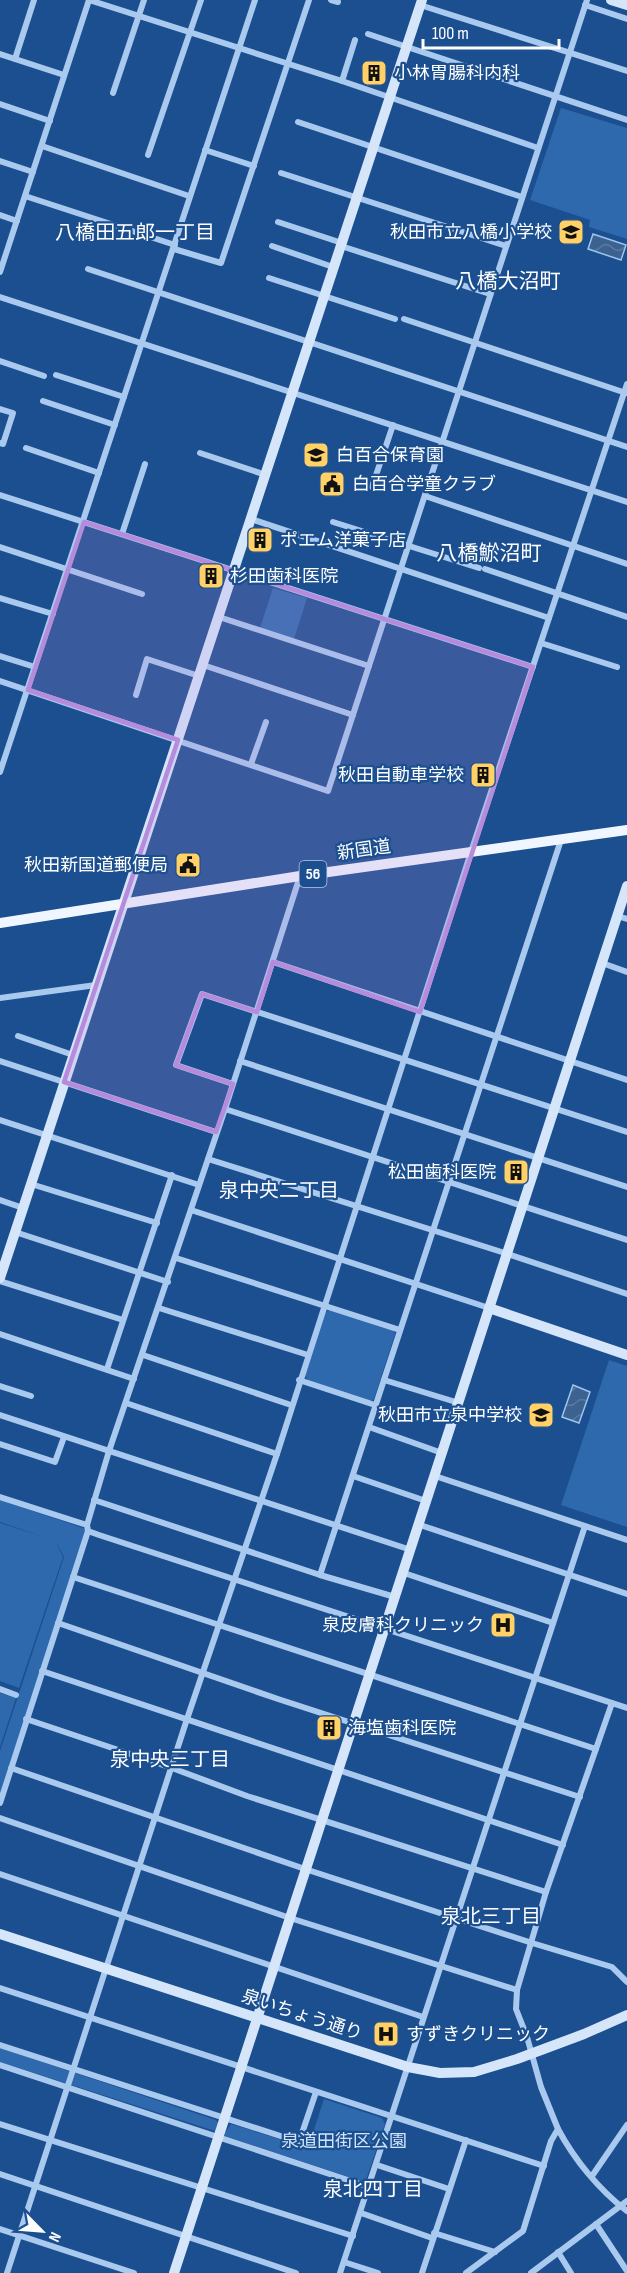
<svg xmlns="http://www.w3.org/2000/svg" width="627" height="2273" viewBox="0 0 627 2273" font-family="'Sofia Sans Condensed','Noto Sans JP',sans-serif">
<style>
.park{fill:#2e69ad}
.water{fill:url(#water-waves);stroke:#9cc4f0;stroke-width:1.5}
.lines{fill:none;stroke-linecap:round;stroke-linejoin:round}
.street{stroke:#a9c9ee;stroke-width:6}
.secondary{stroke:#d6e6fa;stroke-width:10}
.primary{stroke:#f0f6ff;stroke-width:10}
.marked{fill:#b68bdc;fill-opacity:0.2;stroke:#b68bdc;stroke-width:4.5;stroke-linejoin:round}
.labels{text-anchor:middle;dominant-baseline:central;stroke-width:4.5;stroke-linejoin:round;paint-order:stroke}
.shield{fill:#1b4f8f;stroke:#bbcadd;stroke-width:1.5}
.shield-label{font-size:16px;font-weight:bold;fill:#fff}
.poi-label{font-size:18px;fill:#fff;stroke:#1b4f8f;text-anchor:start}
.street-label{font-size:18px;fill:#fff;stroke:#1b4f8f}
.park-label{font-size:18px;fill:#cfe3fa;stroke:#1b4f8f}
.neighbourhood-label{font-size:20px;fill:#fff;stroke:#1b4f8f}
.quarter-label{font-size:21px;fill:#fff;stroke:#1b4f8f}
</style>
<defs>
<pattern id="water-waves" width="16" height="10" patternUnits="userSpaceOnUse" patternTransform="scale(1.5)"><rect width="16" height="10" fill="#3c6290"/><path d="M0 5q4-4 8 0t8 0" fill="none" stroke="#597aa1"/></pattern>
</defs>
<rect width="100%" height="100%" fill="#1b4f8f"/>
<g class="park">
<path d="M561,108L627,128V239L589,227L590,220L530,200Z"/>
<path d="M273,588L307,598L294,639L260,628Z"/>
<path d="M330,1310L394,1331L395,1334L374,1399L370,1401L308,1380L305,1376L326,1312Z"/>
<path d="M609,1360L627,1366V1527L561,1505Z"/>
<path d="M0,1500L86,1529L0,1794V1751L64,1557L55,1540L63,1557L19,1688L0,1681V1523L44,1537L0,1522Z"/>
<path d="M0,1693L16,1698L0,1747Z"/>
<path d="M0,2048L216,2120L218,2123L215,2131L0,2062Z"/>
<path d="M324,2099L382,2118L385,2124L366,2180L361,2181L225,2136V2133L231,2124L308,2148Z"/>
</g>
<g class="water">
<path d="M593,234L626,245L621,260L588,249Z"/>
<path d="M573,1385L590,1392L579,1423L562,1417Z"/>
</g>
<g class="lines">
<g class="street">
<path d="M89,0L342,81L538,148"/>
<path d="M331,0L338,2"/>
<path d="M420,5L627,71"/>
<path d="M585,5L627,19"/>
<path d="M368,34L627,120"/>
<path d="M0,54L64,75"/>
<path d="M15,59L34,0"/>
<path d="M342,81L355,40"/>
<path d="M113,93L144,0"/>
<path d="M0,104L50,121"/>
<path d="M298,122L522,197"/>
<path d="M42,146L189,196"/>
<path d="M205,150L254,166"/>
<path d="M148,155L201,0"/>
<path d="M0,161L33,172"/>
<path d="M281,173L506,246"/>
<path d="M25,196L175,245"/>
<path d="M0,215L17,221"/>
<path d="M278,222L342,243"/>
<path d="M272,246L333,267"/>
<path d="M341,246L490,294"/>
<path d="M174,249L221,263L309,0"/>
<path d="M88,269L627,447"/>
<path d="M0,272L89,0"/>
<path d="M269,278L395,319"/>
<path d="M0,297L627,502"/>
<path d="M404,319L626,393"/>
<path d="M0,361L44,376"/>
<path d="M56,375L124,397"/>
<path d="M43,401L115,425"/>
<path d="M0,409L13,413L3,444L0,443"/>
<path d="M26,448L99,473"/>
<path d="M200,453L266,475"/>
<path d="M372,487L393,425"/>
<path d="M0,495L533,667"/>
<path d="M425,496L627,564"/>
<path d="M251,519L549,618"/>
<path d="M333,522L479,568"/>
<path d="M122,534L145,464"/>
<path d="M0,547L142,594"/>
<path d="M485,569L627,617"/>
<path d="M0,598L53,614"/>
<path d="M219,617L369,666"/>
<path d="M541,643L617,667"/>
<path d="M0,656L35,667"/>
<path d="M203,665L353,715"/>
<path d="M0,681L328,791L587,0"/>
<path d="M136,695L147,659L199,676"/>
<path d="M251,764L266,722"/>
<path d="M0,772L255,0"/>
<path d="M617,916L627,919"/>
<path d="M273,962L627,1080"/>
<path d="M602,963L627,972"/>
<path d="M0,998L96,985"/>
<path d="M18,1036L73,1055"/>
<path d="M0,1061L216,1132"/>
<path d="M240,1061L627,1187"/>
<path d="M233,1084L176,1065L202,994L627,1132"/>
<path d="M225,1109L627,1240"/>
<path d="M0,1120L199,1185"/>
<path d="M208,1159L508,1254L627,1294"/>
<path d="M31,1184L157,1223"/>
<path d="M0,1200L23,1208"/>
<path d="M191,1210L489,1308"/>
<path d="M15,1232L168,1282"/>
<path d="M176,1258L400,1330"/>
<path d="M0,1281L123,1320"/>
<path d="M159,1308L308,1355"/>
<path d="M0,1334L134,1379"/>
<path d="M143,1355L291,1405"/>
<path d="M107,1369L172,1175"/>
<path d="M299,1380L375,1405"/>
<path d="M384,1380L459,1403"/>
<path d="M0,1386L31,1396"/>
<path d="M126,1403L277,1454"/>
<path d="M0,1415L411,1550"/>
<path d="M369,1427L442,1453"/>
<path d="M0,1444L55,1462L64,1437"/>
<path d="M353,1476L426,1501"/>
<path d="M435,1476L627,1540"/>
<path d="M0,1497L87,1525L88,1531L99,1535L627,1708"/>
<path d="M94,1500L320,1575L395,1597"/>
<path d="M87,1525L109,1451L225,1109L300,876"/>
<path d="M420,1525L627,1594"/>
<path d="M404,1573L553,1623"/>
<path d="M320,1575L561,840"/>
<path d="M73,1577L596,1749"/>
<path d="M58,1623L278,1699L580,1797"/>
<path d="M42,1671L563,1845"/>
<path d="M0,1689L16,1695"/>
<path d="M26,1719L172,1768L247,1796L546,1892"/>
<path d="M11,1768L305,1869L532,1943L612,1967L627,1982"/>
<path d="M0,1803L88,1531"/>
<path d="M0,1818L290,1918L517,1990"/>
<path d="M0,1874L423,2017"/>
<path d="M0,1988L544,2166"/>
<path d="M0,2045L299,2142L316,2092"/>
<path d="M0,2065L369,2187"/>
<path d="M0,2124L353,2236"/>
<path d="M558,2129C574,2159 599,2190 627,2211"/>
<path d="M377,2165L449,2189"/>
<path d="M0,2174L296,2273"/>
<path d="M592,2176L627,2125"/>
<path d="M361,2213L432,2238"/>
<path d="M596,2224L627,2271"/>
<path d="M0,2229L134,2273"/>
<path d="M434,2233L495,2252"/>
<path d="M558,2252L571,2273"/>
<path d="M344,2262L378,2273"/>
<path d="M7,2273L187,1719L277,1454L471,852L627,384"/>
<path d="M340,2273L585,1526"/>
<path d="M422,2273L466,2140"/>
<path d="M466,2273L523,2231L551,2141L558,2129L541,2087L527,2037L516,2009L517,1990L546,1892L612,1703"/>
<path d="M531,2273L627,2201"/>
</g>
<g class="secondary">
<path d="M611,0L627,5"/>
<path d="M0,1278L422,0"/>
<path d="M489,1308L627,1355"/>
<path d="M0,1934L408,2067L440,2073L474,2072L517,2059L584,2034L627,2015"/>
<path d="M174,2273L627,886"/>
</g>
<path class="primary" d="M0,923L300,876L627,830"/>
</g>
<path class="marked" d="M84,522L533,667L420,1012L273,962L257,1012L202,994L176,1065L233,1084L216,1132L64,1082L178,740L28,690Z"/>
<defs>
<g id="building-square" transform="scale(1.35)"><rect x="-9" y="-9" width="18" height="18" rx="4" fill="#ffd166" stroke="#1b4f8f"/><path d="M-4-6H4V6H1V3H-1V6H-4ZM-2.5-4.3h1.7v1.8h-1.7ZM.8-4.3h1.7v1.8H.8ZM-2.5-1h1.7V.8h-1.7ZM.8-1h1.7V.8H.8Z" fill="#111"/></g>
<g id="school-square" transform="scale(1.35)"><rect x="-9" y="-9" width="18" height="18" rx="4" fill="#ffd166" stroke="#1b4f8f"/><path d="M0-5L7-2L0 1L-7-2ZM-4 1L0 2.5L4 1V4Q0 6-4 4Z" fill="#111"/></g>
<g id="civic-square" transform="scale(1.35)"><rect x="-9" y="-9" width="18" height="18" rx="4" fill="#ffd166" stroke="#1b4f8f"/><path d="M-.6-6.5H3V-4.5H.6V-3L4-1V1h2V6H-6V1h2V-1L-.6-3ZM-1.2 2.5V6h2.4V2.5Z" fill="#111"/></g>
<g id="hospital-square" transform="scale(1.35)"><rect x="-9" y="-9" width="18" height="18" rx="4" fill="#ffd166" stroke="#1b4f8f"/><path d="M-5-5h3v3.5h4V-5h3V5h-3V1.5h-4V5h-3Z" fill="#111"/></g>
</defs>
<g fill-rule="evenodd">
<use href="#building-square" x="374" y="73"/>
<use href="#school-square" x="571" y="232"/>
<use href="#school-square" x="316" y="455"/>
<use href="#civic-square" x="332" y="484"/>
<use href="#building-square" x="260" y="540"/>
<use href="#building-square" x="211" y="576"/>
<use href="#building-square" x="483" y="775"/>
<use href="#civic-square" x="188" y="865"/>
<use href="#building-square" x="516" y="1172"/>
<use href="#school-square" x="541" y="1415"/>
<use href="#hospital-square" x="503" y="1625"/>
<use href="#building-square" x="329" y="1728"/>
<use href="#hospital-square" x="386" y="2034"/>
</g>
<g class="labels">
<rect class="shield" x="299.5" y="861" width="27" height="26" rx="4.5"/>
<g class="shield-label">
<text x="313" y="874">56</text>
</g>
<g class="poi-label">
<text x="394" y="73">小林胃腸科内科</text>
<text x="552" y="232" text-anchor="end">秋田市立八橋小学校</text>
<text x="336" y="455">白百合保育園</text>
<text x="352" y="484">白百合学童クラブ</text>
<text x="280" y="540">ポエム洋菓子店</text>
<text x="230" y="576">杉田歯科医院</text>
<text x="464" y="775" text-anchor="end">秋田自動車学校</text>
<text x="168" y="865" text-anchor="end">秋田新国道郵便局</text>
<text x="496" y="1172" text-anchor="end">松田歯科医院</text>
<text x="522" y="1415" text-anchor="end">秋田市立泉中学校</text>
<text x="484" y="1625" text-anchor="end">泉皮膚科クリニック</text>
<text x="348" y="1728">海塩歯科医院</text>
<text x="406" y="2034">すずきクリニック</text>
</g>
<g class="street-label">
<text transform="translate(364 850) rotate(-8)">新国道</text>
<text transform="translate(302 2015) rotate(18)">泉いちょう通り</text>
</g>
<g class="park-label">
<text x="344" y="2141">泉道田街区公園</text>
</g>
<g class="neighbourhood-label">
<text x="135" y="233">八橋田五郎一丁目</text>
<text x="279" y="1191">泉中央二丁目</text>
<text x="170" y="1760">泉中央三丁目</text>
<text x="491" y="1917">泉北三丁目</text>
<text x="373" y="2190">泉北四丁目</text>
</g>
<g class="quarter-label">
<text x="508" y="281">八橋大沼町</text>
<text x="489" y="553">八橋鯲沼町</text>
</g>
</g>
<g transform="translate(42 2231) rotate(115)" stroke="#1b4f8f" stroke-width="4.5" paint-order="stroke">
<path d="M0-4.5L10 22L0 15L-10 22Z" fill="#ffffff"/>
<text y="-9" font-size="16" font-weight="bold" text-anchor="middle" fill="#ffffff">N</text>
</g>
<path d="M423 39v9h136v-9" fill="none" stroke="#ffffff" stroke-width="3"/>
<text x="432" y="39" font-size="18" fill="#ffffff" stroke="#1b4f8f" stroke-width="4.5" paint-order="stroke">100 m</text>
</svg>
